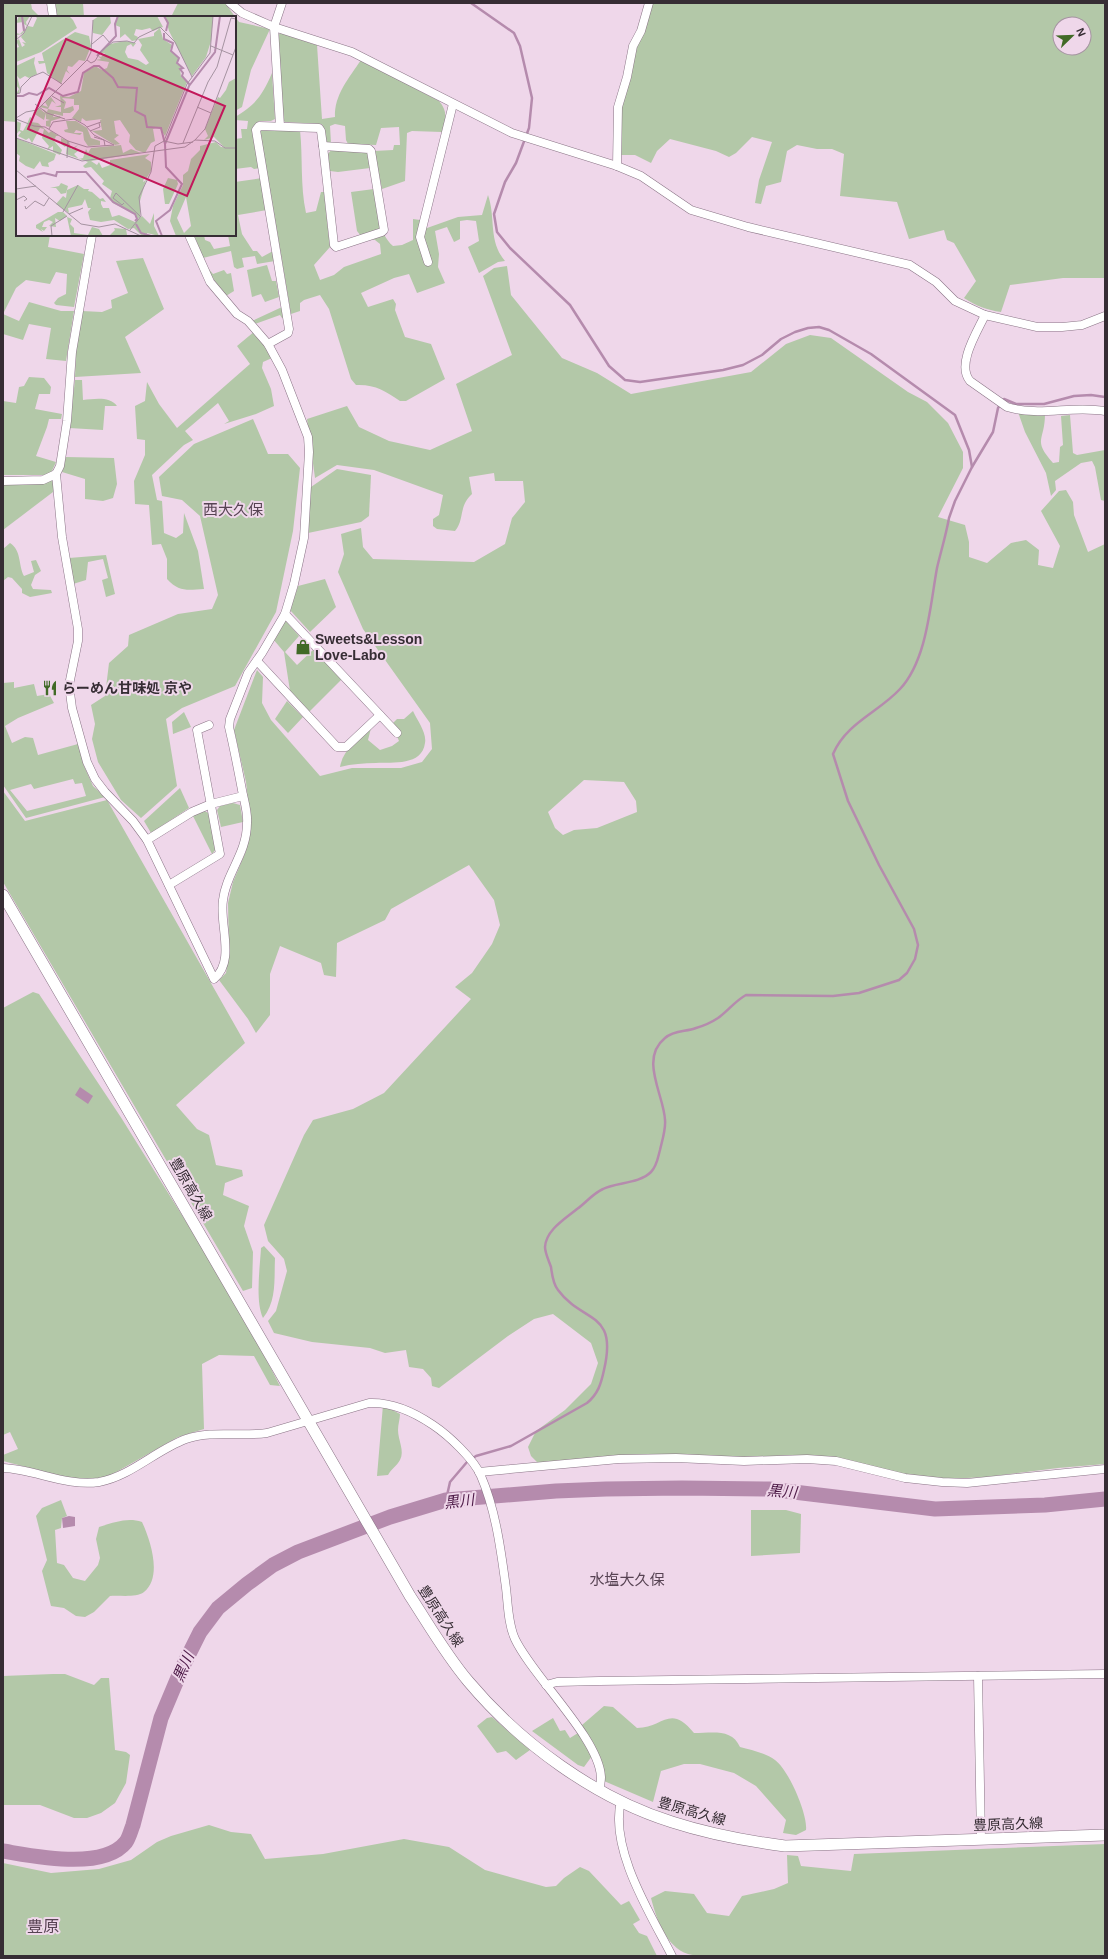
<svg xmlns="http://www.w3.org/2000/svg" width="1108" height="1959" viewBox="0 0 1108 1959" font-family="Helvetica,'Noto Sans JP',sans-serif">
<style>
.green{fill:#b3c8a8;fill-rule:evenodd}
.water{fill:#b58bad}
.lines{fill:none;stroke-linecap:round;stroke-linejoin:round}
.stream{stroke:#b58bad;stroke-width:2.5}
.river{stroke:#b58bad;stroke-width:15}
.street-casing{stroke:#8a7486;stroke-width:9}
.secondary-casing{stroke:#8a7486;stroke-width:12}
.street{stroke:#fff;stroke-width:8}
.secondary{stroke:#fff;stroke-width:11}
.labels{text-anchor:middle;dominant-baseline:central;stroke-width:4;stroke-linejoin:round;paint-order:stroke}
.poi-label{font-size:14px;font-weight:bold;fill:#362d34;stroke:#efd7ea;text-anchor:start}
.street-label{font-size:14px;fill:#362d34;stroke:#efd7ea}
.neighbourhood-label{font-size:15px;fill:#574353;stroke:#efd7ea}
.water-label{font-size:15px;font-style:italic;fill:#4d1a47;stroke:#efd7ea}
.quarter-label{font-size:16px;fill:#574353;stroke:#efd7ea}
.inset-river{fill:none;stroke:#b58bad;stroke-width:2}
.inset-road{fill:none;stroke:#a593a1;stroke-width:1}
.view{fill:#c2185b;fill-opacity:0.15;stroke:#c2185b;stroke-width:2}
.inset-edge{fill:none;stroke:#362d34;stroke-width:2}
</style>
<rect width="100%" height="100%" fill="#efd7ea"/>
<g class="green">
<path d="M3,3H31L32,9L40,17H17V122L3,121Z"/>
<path d="M54,3H83L84,17H56Z"/>
<path d="M178,3H225L239,22L270,29L251,70L242,107L235,111V17H171Z"/>
<path d="M652,3H1105V278H1063L1010,285L1001,312C987,310 976,306 964,298L976,281L954,243L947,240L944,230L909,239L897,202L840,196L844,154L832,149H817L797,145L787,151L781,182L766,186L761,204L755,203L759,180L772,142L752,137L736,153L729,157L716,151L670,139L657,151L651,163L635,155H620L621,108L636,46ZM1060,24H1084V48H1060Z"/>
<path d="M280,33L317,45L322,119L335,117C334,95 349,78 361,60L439,101C448,111 446,120 442,132L412,131L407,133L405,181L382,189L374,151L393,150L394,145H400L399,127L381,128L376,145L348,144L346,140L345,126L335,124L330,126L331,143L326,142L322,124L285,122L282,119L278,36Z"/>
<path d="M272,73L275,119L271,121H259L254,128L260,168L254,169L251,167L235,169V139L242,138L241,129H247L248,121L235,120V117C256,105 263,94 272,73Z"/>
<path d="M264,128L300,130C303,157 300,185 306,213L316,211L321,192H324L330,247L314,265L320,280L334,275L344,267L381,254L380,244L375,240L361,236L357,231L351,192L374,189C377,207 378,233 393,246L402,245L413,240V219L420,220L427,228L458,217L482,215L488,195C496,218 488,241 505,261L498,262L479,273L468,247L479,241L476,221L467,220L460,221V239L454,242L447,227L435,231L439,254L438,267L445,283L417,293L409,274L394,278L361,293L368,307L393,299L396,304L395,310L405,337L431,344L445,379L406,401H400C386,391 374,384 356,385L351,379L329,309L320,295L304,300L300,303V311L291,314L260,131Z"/>
<path d="M331,150L365,151L368,154L370,168L338,172L330,171L328,154Z"/>
<path d="M262,178L267,210L238,215L242,234L253,251H257L262,257L273,251L275,261L257,264L255,256L242,258L244,267L237,269L234,267L231,251L203,258L194,235H204L205,240L210,242L214,249L230,246L228,235H235V182Z"/>
<path d="M3,192L17,193V235H50L48,247L84,254L74,307L56,305L54,303L58,298L66,294L67,274L56,272L50,284L26,280L16,288L3,314L19,321L29,302L61,311H74L66,361L46,359L51,328L29,324L23,340L3,334Z"/>
<path d="M143,258L164,309L125,337L141,373L75,377L76,350L82,311L102,312L112,308L111,300L128,293L116,261Z"/>
<path d="M267,265L272,281H276L279,297L265,302L261,294L252,297L247,270Z"/>
<path d="M507,266L511,295L562,358L597,373L631,394L751,372L786,344L810,335L831,338L908,392L927,402L948,423L963,452V468L938,517L965,525L969,542V557L987,563L1011,543L1026,540L1039,550L1038,565L1053,568L1060,546L1041,511L1059,491L1066,490L1073,502L1074,515L1088,552L1105,544V1464L1058,1468L987,1477L946,1479L905,1474L842,1459L808,1455L538,1463L531,1456L528,1447L536,1431L565,1410L591,1384L598,1363L591,1343L553,1314L534,1319L508,1336L439,1388L432,1386L431,1378L423,1369L409,1367L406,1350L385,1353L370,1348L312,1342L274,1333L268,1321L276,1311L287,1271L284,1259L268,1241L264,1225L304,1135L313,1120L353,1109L384,1093L471,999L455,987L472,973L492,944L500,925L494,900L469,865L391,909L385,920L337,943L336,977L324,975L321,963L280,946L270,974V1015L256,1033L248,1019L219,980L226,973L229,952L228,903L233,882L246,851L250,820L246,782L234,730L257,670L263,677L262,703L271,720L320,776L352,768H401L422,762L432,749L430,723L363,629L338,572L344,554L341,534L361,528L363,547L373,559L474,562L505,544L512,518L525,502L523,481H495L494,473L469,477L472,494C458,507 465,519 455,531L437,529L433,526V519L439,515L443,495L374,470L337,465L315,478L307,419L347,406L359,427L389,441L430,450L472,431L456,384L512,355L483,276L494,268ZM584,780L624,782L636,801L637,812L597,828L574,830L563,835L555,828L548,812Z"/>
<path d="M208,268L213,274L224,270L227,274L231,273L234,291L226,296L206,269Z"/>
<path d="M282,307L284,317L282,318L280,315L255,324L252,321Z"/>
<path d="M255,331L272,358L263,362L262,368L271,389L274,406L256,414L224,424L229,421L218,403L185,431L193,440L184,445L152,475L157,500L162,501L164,533L176,538L183,533L184,513L198,551L204,589C187,590 179,592 167,579V559L161,544L152,545L149,505L135,504L134,481L145,455V440L137,439L135,406L145,401L147,382L159,404L177,428L250,364L237,346Z"/>
<path d="M29,377L44,378L51,387L50,394H39L35,409L62,414L61,419H49L47,427L36,456L56,462L51,473L44,475H3V401L16,403L19,387L24,386Z"/>
<path d="M75,380H82L83,400C94,399 110,396 117,406H105L103,430L69,428Z"/>
<path d="M1018,412L1045,414C1045,441 1032,439 1053,463L1059,462L1060,447L1063,445L1061,416L1070,415L1073,453L1077,455L1105,450V501L1101,500L1095,467L1092,461L1081,463L1055,481L1056,490L1051,496L1046,473L1025,432Z"/>
<path d="M253,419L268,454H288L300,468L293,531L276,612L235,686L182,708L166,719L177,786L141,818L121,800L98,762L92,739L95,724L91,705L105,696L109,663L128,646L129,635L178,614L212,609L218,595L200,516L182,500L162,496L159,477L194,444Z"/>
<path d="M66,457L114,458L117,484L113,498L103,501L85,499V479L62,472Z"/>
<path d="M337,469L371,475L369,516L361,522L308,533L311,487Z"/>
<path d="M51,480L54,482L53,492L3,530V482Z"/>
<path d="M10,543C22,551 18,565 24,576L34,572L31,561L36,560L41,571L35,575L31,585L33,589L51,590L52,593L30,597L22,593V589L12,578L8,577L3,581V549Z"/>
<path d="M106,555L115,594L106,597L102,580L108,578L103,559L88,562L86,580L73,584L69,558Z"/>
<path d="M325,579L336,607L310,632L290,610L298,586Z"/>
<path d="M285,620L299,636L285,652L297,665L313,650L342,679L309,712L290,691L284,652L273,639Z"/>
<path d="M14,682V688L34,684L37,696L49,694L54,703L18,718L5,726L12,743L25,737L33,738L38,755L78,744L84,766L93,786L105,797L26,818L3,785V683ZM73,779L75,784L82,783L86,796L27,811L10,790L31,784L34,789Z"/>
<path d="M287,701L303,717L288,733L275,719Z"/>
<path d="M413,711C417,720 427,733 425,743C422,766 393,762 376,763C364,763 352,764 340,767C343,749 358,740 371,728L368,740L380,750L392,746L399,741L392,724L397,719H404Z"/>
<path d="M184,712L191,727L173,734L172,722Z"/>
<path d="M180,788L189,808L151,833L144,821Z"/>
<path d="M3,791L25,821L107,800L245,1043L176,1105L197,1129L209,1135L216,1165L242,1170L243,1176L225,1183L223,1195L249,1206L244,1226L253,1252L252,1288L243,1291L3,882Z"/>
<path d="M233,803L240,805L243,822L221,827L217,810L220,806Z"/>
<path d="M203,810L210,814L217,848L212,854L193,816Z"/>
<path d="M33,992L39,994L122,1119L238,1305L280,1386L270,1385L254,1356L219,1355L202,1364L204,1429L178,1437L111,1475L97,1479H72L3,1461V1455L18,1449L10,1432L3,1435V1008Z"/>
<path d="M264,1246L275,1258C274,1279 277,1301 263,1318C255,1301 260,1267 261,1248Z"/>
<path d="M383,1405L400,1414C400,1419 398,1424 398,1430C398,1440 405,1451 400,1460C397,1466 391,1469 388,1475L377,1476Z"/>
<path d="M61,1500L67,1516L62,1518L61,1528L55,1530L57,1563L64,1565L73,1578L85,1581L98,1565L100,1558L96,1539L99,1527C113,1523 127,1517 142,1522C150,1539 163,1577 144,1592C136,1598 120,1595 110,1596L94,1612L85,1617L76,1616L64,1608L51,1606L42,1571L47,1560L36,1516L42,1508Z"/>
<path d="M751,1510H786L801,1514L800,1553L751,1556Z"/>
<path d="M53,1674H65L94,1685L101,1678H109L115,1750L126,1752L130,1755L126,1783L115,1803L101,1813L87,1818H74L40,1805H3V1676Z"/>
<path d="M604,1706L613,1707L637,1728C663,1728 670,1703 694,1733C712,1733 732,1728 740,1747C751,1750 766,1753 775,1760C788,1769 808,1814 806,1830L796,1835L783,1833L786,1820L756,1786L734,1773L700,1764H684L661,1771L653,1802L604,1781L594,1746L582,1725Z"/>
<path d="M492,1717L530,1750L516,1760L506,1751L497,1753L477,1726L487,1718Z"/>
<path d="M553,1718L560,1731L565,1730L570,1738L578,1733L592,1756L584,1767L578,1765L532,1731Z"/>
<path d="M209,1825L231,1832L251,1834L265,1859L323,1854L404,1839L449,1847L485,1870L546,1887L556,1886L564,1878L580,1867L589,1871L621,1905L629,1901L640,1920L633,1924L639,1933L647,1936L657,1956H3V1863L51,1873L99,1869L131,1860L157,1842L171,1836Z"/>
<path d="M1105,1844V1956H707C701,1955 694,1956 688,1954C666,1947 656,1918 651,1898L665,1891L694,1894L707,1913L729,1916L742,1896L774,1889L788,1883L787,1855L798,1856L801,1866L851,1871L854,1854Z"/>
</g>
<g class="water">
<path d="M80,1087L93,1096L88,1104L75,1095Z"/>
<path d="M69,1516L75,1517V1526L63,1528L62,1518Z"/>
</g>
<g class="lines">
<g class="stream">
<path d="M972,467L993,432L998,408L1004,399L1016,404H1044L1074,396L1091,395L1105,397"/>
<path d="M446,1500L450,1482L467,1462L476,1456L511,1446L587,1403C598,1394 601,1384 604,1370C618,1310 583,1324 558,1290C553,1284 552,1275 551,1267C549,1261 545,1253 545,1247C546,1230 565,1219 577,1209C586,1203 592,1194 603,1189C617,1182 639,1184 651,1172C657,1166 658,1157 660,1150C662,1141 666,1129 665,1120C664,1095 639,1059 665,1038C674,1030 686,1032 696,1028C703,1026 712,1022 718,1018C728,1011 735,1001 746,995L833,996L859,993L899,980L907,973L915,959L918,945L914,929L879,865L848,801L833,754C846,723 879,712 900,689C927,660 930,606 937,568C941,551 946,535 949,518L955,501L972,467L969,450L955,415L871,354L829,330L819,327L808,328L795,332L781,339L762,355L743,365L723,370L640,382L625,380L609,366L570,305L510,248L497,232L494,214L505,182L516,163L529,128L532,98L520,46L514,33L471,3"/>
</g>
<path class="river" d="M3,1851C34,1856 103,1871 126,1842C129,1838 131,1830 133,1825L161,1718L182,1668L200,1632L218,1608L247,1584L273,1565L298,1552L390,1517L446,1500L556,1491L606,1489L682,1488L769,1489L935,1509L1045,1505L1105,1499"/>
<g class="street-casing">
<g id="street">
<path d="M51,3L53,17"/>
<path d="M230,3L242,13L274,27L352,52L512,133L617,166L641,176L691,210L748,227L910,265L936,282L955,301L985,315L1037,327H1062L1082,325L1105,316"/>
<path d="M280,126L274,27L282,3"/>
<path d="M323,146L369,149L371,151L384,230L382,232L336,247L334,245Z"/>
<path d="M617,166L618,107L627,77L633,46L641,31L649,3"/>
<path d="M92,235L72,352L67,421L60,466L56,474L62,537L78,629V641L69,685L72,708L87,762L95,779L105,792L133,821L147,840L214,979C236,961 219,924 223,900C226,873 247,854 247,823C248,812 244,801 242,790C238,769 234,748 229,727L230,719L248,673L262,653L285,614L294,584L304,538L309,452L308,437L282,370L268,344L248,321L237,314L210,282L189,235"/>
<path d="M428,262L420,237L453,104"/>
<path d="M985,315C977,332 956,365 970,381L1007,407C1039,417 1073,405 1105,411"/>
<path d="M268,344L288,333L289,329L256,130L259,126L319,128L321,131L323,146"/>
<path d="M3,481L43,480L56,474"/>
<path d="M285,614L397,733"/>
<path d="M257,661L337,747H346L380,715"/>
<path d="M147,840L192,812L211,804L243,796"/>
<path d="M169,885L220,854L197,730L209,725"/>
<path d="M3,1468C34,1469 67,1487 99,1482C131,1476 156,1450 186,1439C212,1430 240,1437 267,1433L369,1403C393,1402 414,1412 433,1425C448,1435 474,1459 481,1476C496,1511 501,1551 506,1588C508,1604 508,1624 515,1639C533,1677 599,1738 601,1777C601,1781 600,1785 600,1789"/>
<path d="M479,1472L619,1459L676,1458L744,1461L807,1459L836,1461L905,1478L942,1482L967,1483L1105,1469"/>
<path d="M978,1676L981,1840"/>
<path d="M546,1685L557,1682L599,1681L1105,1674"/>
<path d="M621,1801C609,1849 651,1915 672,1956"/>
</g>
</g>
<g class="secondary-casing">
<path id="secondary" d="M3,895L410,1596C429,1625 446,1655 468,1681C520,1743 595,1798 672,1822C709,1834 747,1841 785,1846L1105,1835"/>
</g>
<use href="#street" class="street"/>
<use href="#secondary" class="secondary"/>
</g>
<defs>
<g id="shop-bare" transform="scale(1.2)"><path d="M-5-2.5h2.3a2.7 3.5 0 0 1 5.4 0H5L5.5 6h-11ZM-1.5-2.5h3a1.5 2.3 0 0 0-3 0Z" fill="#416a27" stroke="#efd7ea" stroke-width="2.5" paint-order="stroke"/></g>
<g id="restaurant-bare" transform="scale(1.2)"><path d="M-5-6h1v4h1v-4h1v4h1v-4h1v5L-1.5 .5V6h-2V.5L-5-1ZM5-6V6H3V1.5H1.5Q1.5-4 5-6Z" fill="#416a27" stroke="#efd7ea" stroke-width="2.5" paint-order="stroke"/></g>
</defs>
<g fill-rule="evenodd">
<use href="#shop-bare" x="303" y="647"/>
<use href="#restaurant-bare" x="50" y="688"/>
</g>
<g class="labels">
<g class="poi-label">
<text x="315" y="639">Sweets&amp;Lesson<tspan x="315" dy="16">Love-Labo</tspan></text>
<text x="62" y="688">らーめん甘味処 京や</text>
</g>
<g class="street-label">
<text transform="translate(191 1189) rotate(60)">豊原高久線</text>
<text transform="translate(441 1616) rotate(57)">豊原高久線</text>
<text transform="translate(692 1811) rotate(16)">豊原高久線</text>
<text transform="translate(1008 1824) rotate(-2)">豊原高久線</text>
</g>
<g class="neighbourhood-label">
<text x="233" y="509">西大久保</text>
<text x="627" y="1579">水塩大久保</text>
</g>
<g class="water-label">
<text transform="translate(782 1491) rotate(5)">黒川</text>
<text transform="translate(459 1501) rotate(-7)">黒川</text>
<text transform="translate(183 1667) rotate(-66)">黒川</text>
</g>
<g class="quarter-label">
<text x="43" y="1926">豊原</text>
</g>
</g>
<g transform="translate(16 16)">
<rect width="220" height="220" fill="#efd7ea"/>
<path d="M3,0H14L10,6L11,10L8,8L9,14L6,18L1,19L2,22L0,21V17L4,18L7,15V6L0,7ZM19,0H53L57,4L61,12L25,36L0,46V32L3,31L0,25L3,23L6,31L9,29L6,26L10,27L5,21L12,10L17,11L21,2ZM83,0H94L95,7L86,19L77,17V4ZM101,0H141L147,11L137,15L134,12L126,14L120,13L118,19L122,21L121,24L116,25L109,18L104,22V11L99,9ZM149,0H197L195,25L190,41L176,60L153,15ZM144,12L147,23L156,29L154,34L163,42L161,48L166,51L164,53L165,60L171,66L149,120L143,111L137,113L139,125L135,127L129,137L120,134L113,126L114,119L104,104L98,105L100,118L103,119L98,123L104,128L99,129L76,115L86,114L84,104L86,103L70,105L66,102L65,106L56,102L63,93V89H58V83L46,82L50,86L48,93L57,90L58,94L54,97H47V100L38,98L37,101L44,100L45,102L35,105L34,111L30,110V105L34,104L30,103V97L28,104L17,97L23,92L29,97L27,93L31,96L32,93L24,91L26,89L32,91L29,86L35,81L40,88L36,85L32,93L45,96V91H39L45,89L44,80L53,81L65,75L68,57L79,50L86,54L91,52L93,46L80,44L85,43L82,40L85,41L89,37H84L94,28L109,25L120,27L117,31L115,28L111,30L109,36L112,42L122,44L130,49L133,47L124,34L126,29L122,23L138,20V17ZM59,16L73,20L75,30L69,45L63,44L56,51L52,50L51,54L54,58L50,55L45,68L31,57L29,47L23,48L22,45H28L26,37ZM19,41L18,47L21,58L13,62L9,60L4,63L1,60L4,72L3,77L0,78L3,73L0,69V50ZM220,62V132L208,131L198,121L188,124L192,120L189,113L202,81L204,82L210,74L213,66ZM14,101L17,103L15,106L22,107L33,117L35,115L43,120H40L38,125L46,134L44,139L37,136V130L31,134L33,130L26,122L28,113L24,112L16,127L13,122L10,124L2,120L5,116L3,115L0,119V105L5,107L4,114L7,115L11,108L16,109L11,108ZM50,105H60L71,112L75,122L84,125V129L72,130L68,124L67,116L60,114L58,117H66L64,119L49,116L48,114L52,113ZM0,122L40,138L38,144L32,147L33,151L26,150L24,145L18,153L10,150L3,145L4,140L0,137ZM45,122L53,125L55,133L62,129L59,132L62,135L58,138L63,143L67,142L70,133L72,137L75,132L105,129L107,137L115,133L125,137L75,145L81,149L83,146L86,152L94,149V144L134,138L129,142L135,146V155L130,163L128,162L127,166L130,164L124,185V201L121,203L119,198L97,187L94,182L96,175L86,168L88,165L75,151L69,152L67,150L72,146L50,138L51,129L49,131L45,128ZM200,126L205,131L220,132V220H160L154,205L157,190L167,169V159L172,155L175,143L184,134V130ZM170,181L175,210L168,217L161,202ZM152,162L161,164L162,168L153,188H149L147,173ZM45,167L52,170L50,177L45,178L40,172H34L43,170ZM62,169L68,173H73L72,175L76,176L84,183L87,182L90,186L85,185V188L87,192H93L96,201L103,199L119,206L126,200L134,208L138,197V210L143,220L131,217V220H126L118,212L112,213L98,204L85,206L74,204L72,196L75,192H72L69,183L66,189L52,192L53,197L40,188L47,180L50,182L51,174ZM42,196H47L51,200L44,205L39,202L40,211L33,210L37,206L33,204L28,206L26,211H31L28,215L25,213L27,216L20,212V209ZM51,201L56,203L54,208L58,212V217L72,219L76,211L83,213L87,220H55ZM98,212L110,213L111,219L93,220L99,214Z" fill="#b3c8a8" fill-rule="evenodd"/>
<path class="inset-river" d="M6,0L8,15M148,0L152,7L150,15M148,17V23L157,27L155,35L163,42L161,47L167,52L164,53L167,57L166,60L174,69M81,40L100,20L99,8L102,0M0,80H7L13,77L21,79L33,72L47,80L62,76L67,57L78,50H83L97,62L102,71L121,72L119,95L129,100L131,111L145,112L149,128M11,161L28,157L40,160L41,156H70L97,186L119,198L121,203L119,205M120,208L125,217L135,220M146,220L140,205L154,194L166,168L150,151L149,128L173,70L199,36L204,0"/>
<path class="inset-road" d="M0,24L8,17L16,0M76,28L87,19L94,27M195,30L217,39M71,44L75,47L79,45L85,35L97,26L111,25L118,27L123,21L144,11L159,26L176,61M0,78L4,77L5,71L15,61L27,56L46,68M36,80L48,87M19,88L31,97L49,103M181,91L195,97M0,102L10,96L21,94L71,44L75,36L77,4M0,103L18,110L29,111L52,125L71,131L98,129M71,111L85,106M33,113L37,106L58,103L69,109L78,119L98,129M74,115L84,111L83,107M78,121L88,124L89,130M0,122L66,145L169,131L179,124L189,113L220,31M179,124L199,125L209,132H220M148,125L171,68L194,37L197,0M167,127L192,66L201,51L215,2L220,3M51,142L52,125M0,154L65,208L83,211L99,208L125,220M0,173L20,170M0,184L8,180L11,183L8,185M108,187L106,189L97,182L100,177L125,201M9,190L10,193L19,185L28,190L33,182M47,196L62,169M53,198L67,192M114,214L125,200L123,181L135,156L139,130L148,125L162,128L177,126M36,220L35,210L51,200"/>
<path class="view" d="M50,23L209,90L171,180L12,113Z"/>
<rect width="220" height="220" class="inset-edge"/>
</g>
<rect width="1108" height="1959" fill="none" stroke="#362d34" stroke-width="8"/>
<g transform="translate(1072 36) rotate(67)"><circle r="19" fill="#efd7ea" stroke="#a593a1"/>
<path d="M0-3L7 15L0 10L-7 15Z" fill="#416a27"/>
<text y="-6" font-size="11" font-weight="bold" text-anchor="middle" fill="#362d34">N</text>
</g>
</svg>
